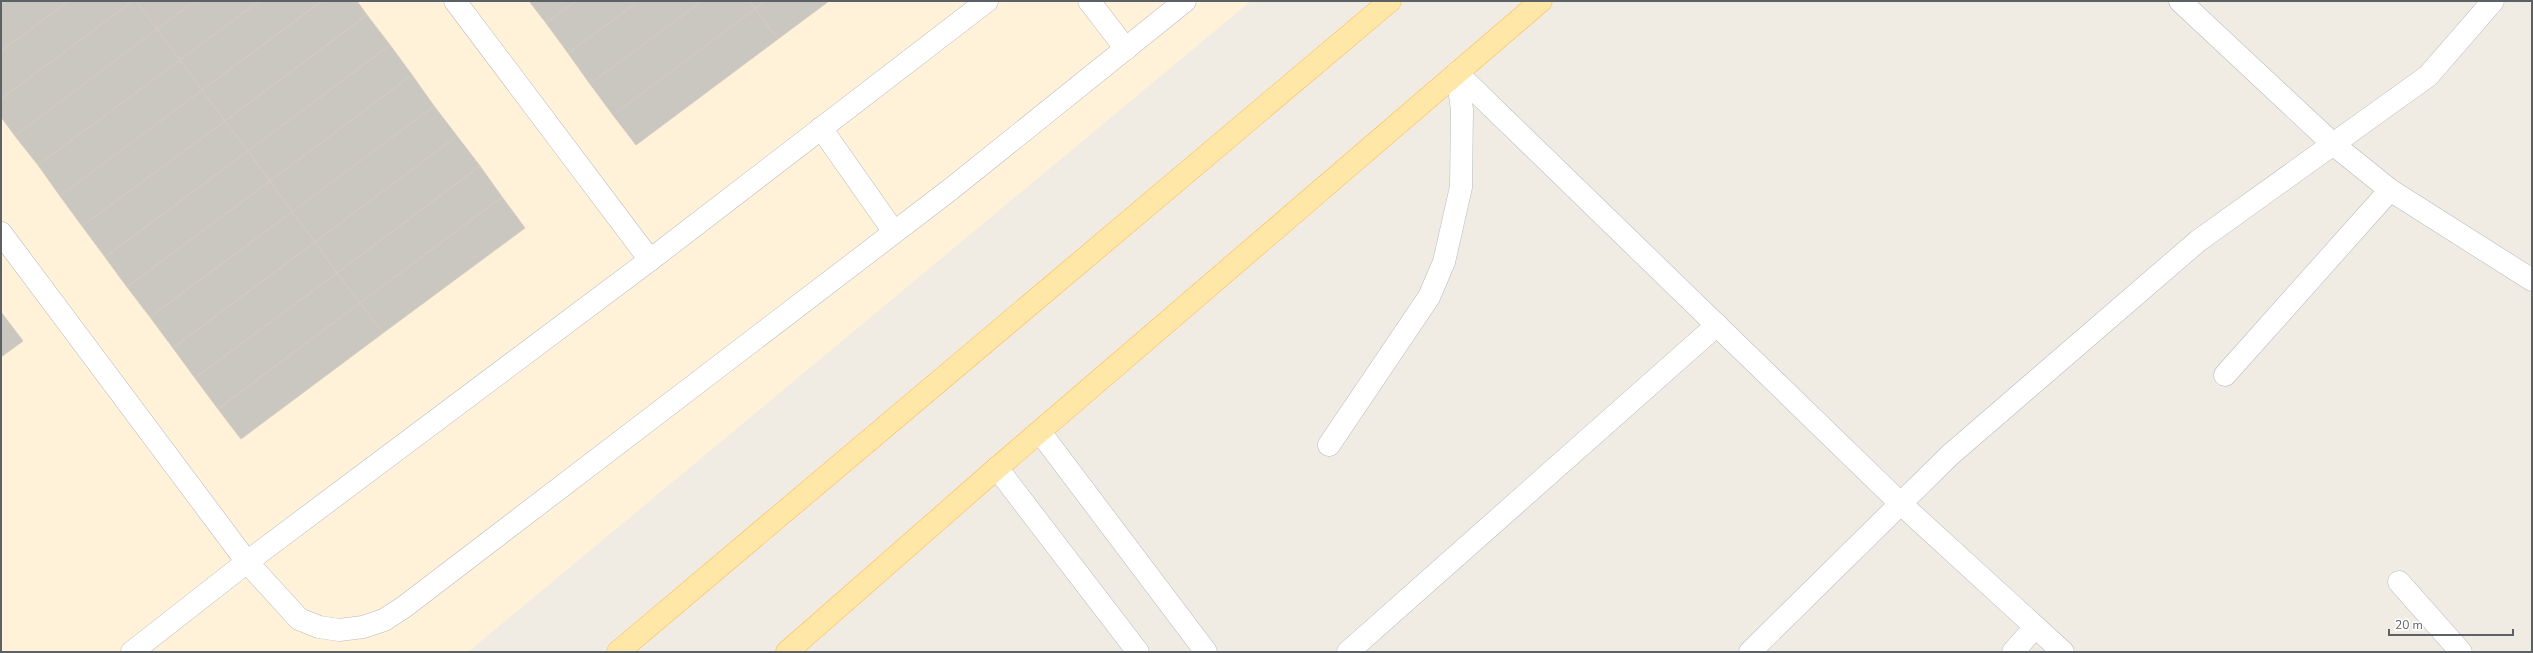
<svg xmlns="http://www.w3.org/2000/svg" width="2533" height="653" viewBox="0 0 2533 653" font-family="'Nunito Sans',sans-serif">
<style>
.commercial{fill:#fff2d8}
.building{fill:#cac6c0;stroke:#d5ccc0}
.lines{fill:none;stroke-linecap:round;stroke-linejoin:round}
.minor-casing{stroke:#b6babf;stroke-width:23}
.major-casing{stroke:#ffb94c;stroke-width:23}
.minor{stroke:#fff;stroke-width:22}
.major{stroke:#ffe7a8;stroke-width:22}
</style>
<rect width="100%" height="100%" fill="#f0ebe3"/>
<path class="commercial" d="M1,1H1251L468,652H1Z"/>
<g class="building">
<path d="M5,1H69L1,51V4Z"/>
<path d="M69,1H133L1,99V51Z"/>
<path d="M133,1H136L157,29L15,136L1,117V99Z"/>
<path d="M136,1H195L157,29Z"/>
<path d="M195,1H259L180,60L157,29Z"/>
<path d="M259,1H322L202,90L180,60Z"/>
<path d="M322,1H357L367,15L225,121L202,90Z"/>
<path d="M529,1H576L546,23Z"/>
<path d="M576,1H639L568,53L546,23Z"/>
<path d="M639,1H702L590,84L568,53Z"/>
<path d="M702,1H750L755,9L613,115L590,84Z"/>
<path d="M750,1H765L755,9Z"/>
<path d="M765,1H829L778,39L755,9Z"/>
<path d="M755,9L778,39L636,145L613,115Z"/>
<path d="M367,15L390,45L248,151L225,121Z"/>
<path d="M157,29L180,60L38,165L15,136Z"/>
<path d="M390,45L412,75L270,181L248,151Z"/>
<path d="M180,60L202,90L60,196L38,165Z"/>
<path d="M412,75L434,106L292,212L270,181Z"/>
<path d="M202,90L225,121L82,226L60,196Z"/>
<path d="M434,106L457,136L315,242L292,212Z"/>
<path d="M225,121L248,151L105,257L82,226Z"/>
<path d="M457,136L480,166L337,273L315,242Z"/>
<path d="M248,151L270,181L127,287L105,257Z"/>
<path d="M480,166L502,197L360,303L337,273Z"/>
<path d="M270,181L292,212L150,317L127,287Z"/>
<path d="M502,197L525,228L383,333L360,303Z"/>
<path d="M292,212L315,242L173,348L150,317Z"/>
<path d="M315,242L337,273L195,378L173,348Z"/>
<path d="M337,273L360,303L218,409L195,378Z"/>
<path d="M360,303L383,333L241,439L218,409Z"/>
<path d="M1,312L23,341L1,357Z"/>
</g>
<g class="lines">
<g class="minor-casing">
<g id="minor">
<path d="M455,1L650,260"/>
<path d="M1089,1L1126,49"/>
<path d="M2180,1L2333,144L2390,190L2532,280"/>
<path d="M1457,73L1901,504L2063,652"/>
<path d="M821,128L894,232"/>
<path d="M1,233L247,562L299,619L319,627L339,630L363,627L384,620L404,607L951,189L1185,1"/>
<path d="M2225,375L2390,190"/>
<path d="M1040,432L1206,652"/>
<path d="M1329,445L1429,297L1444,262L1461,187L1462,110L1457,73"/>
<path d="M997,468L1138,652"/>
<path d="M2399,582L2461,652"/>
<path d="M132,652L247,562L650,260L987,1"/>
<path d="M1348,652L1717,325"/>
<path d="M1750,652L1950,455L2198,241L2428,76L2493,1"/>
<path d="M2013,652L2035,627"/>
</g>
</g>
<g class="major-casing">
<g id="major">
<path d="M618,652L1390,1"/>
<path d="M787,652L997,468L1541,1"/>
</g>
</g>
<use href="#minor" class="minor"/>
<use href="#major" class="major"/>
</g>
<rect width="2533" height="653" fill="none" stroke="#5b6165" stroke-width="4"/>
<path d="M2389 629v6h124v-6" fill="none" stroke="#5b6165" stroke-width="2"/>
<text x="2395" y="629" font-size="12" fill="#5b6165" stroke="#ffffff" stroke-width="3" paint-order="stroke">20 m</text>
</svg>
